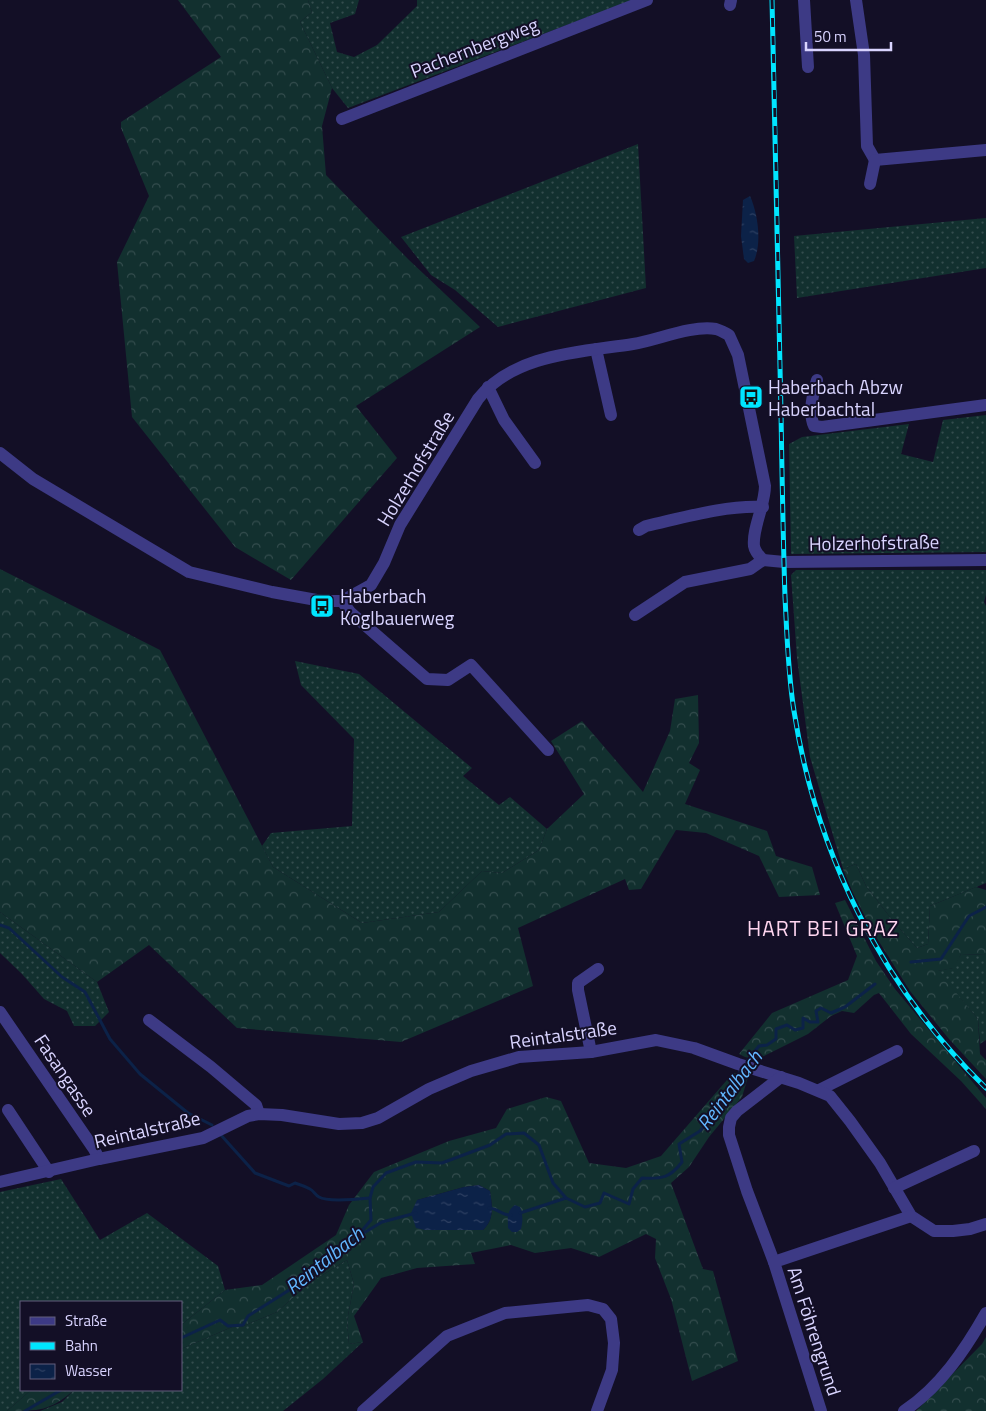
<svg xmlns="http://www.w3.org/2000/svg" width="986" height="1411" viewBox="0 0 986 1411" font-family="'Titillium Web',sans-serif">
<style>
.grass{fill:url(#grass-dots)}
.forest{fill:url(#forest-crowns);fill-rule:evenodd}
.water{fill:url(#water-ripples)}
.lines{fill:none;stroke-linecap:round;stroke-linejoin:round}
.stream{stroke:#0c2248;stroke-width:3}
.minor{stroke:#3d3a85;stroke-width:12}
.rail-casing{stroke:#00e5ff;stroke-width:5}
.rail{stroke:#130f26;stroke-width:3;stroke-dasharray:9;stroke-linecap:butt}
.labels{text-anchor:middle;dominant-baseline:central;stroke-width:4;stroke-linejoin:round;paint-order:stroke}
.street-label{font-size:19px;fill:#d9d4ff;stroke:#130f26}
.poi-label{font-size:19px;fill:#d9d4ff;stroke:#130f26;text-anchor:start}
.water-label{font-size:20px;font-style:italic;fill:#62b6ff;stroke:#130f26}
.quarter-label{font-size:21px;letter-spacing:1px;fill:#ffd6f0;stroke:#130f26}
</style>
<defs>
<pattern id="grass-dots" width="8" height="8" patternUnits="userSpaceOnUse" patternTransform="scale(1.25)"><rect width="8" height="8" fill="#12302f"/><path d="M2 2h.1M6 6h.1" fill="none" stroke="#344d4e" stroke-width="1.8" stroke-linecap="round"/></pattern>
<pattern id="forest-crowns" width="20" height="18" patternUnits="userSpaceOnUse" patternTransform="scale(1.25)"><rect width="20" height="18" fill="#12302f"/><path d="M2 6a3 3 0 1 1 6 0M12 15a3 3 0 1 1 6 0" fill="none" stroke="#344d4e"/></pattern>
<pattern id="water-ripples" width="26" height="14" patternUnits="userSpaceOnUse" patternTransform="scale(1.25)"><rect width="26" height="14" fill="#0c2248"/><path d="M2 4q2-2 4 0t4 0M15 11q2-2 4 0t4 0" fill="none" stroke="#2f4163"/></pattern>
</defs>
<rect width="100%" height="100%" fill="#130f26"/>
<g class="grass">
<path d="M308,0H359L355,14L330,23L337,52L354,57L377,45L417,6V0H633L348,108L332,88L300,22L312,12Z"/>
<path d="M638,144L646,288L498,327L455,290L431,275L401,237Z"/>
<path d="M986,218V268L797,298L794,236Z"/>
<path d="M986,415V552L791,554L789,444L802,437L909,424L901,454L933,462L943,420Z"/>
<path d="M796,570H986V595L984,602L986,606V883L930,906L928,944L917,948L893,921L866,886L856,864L843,869L810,757L797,658L791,575Z"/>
<path d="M295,661L359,674L472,768L463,776L499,805L510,797L547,829L539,850L502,873L482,871L439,912L362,923L273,867L262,846L271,833L352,826L354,739L301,685Z"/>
<path d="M0,912L97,982L109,1012L95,1026H74L67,1011L44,999L22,974L0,953Z"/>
<path d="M961,954L986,955V1040L980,1044L978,1019L937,971L953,968Z"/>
<path d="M61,1179L100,1240L147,1213L218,1266L225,1290L181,1325V1302H21V1390H31L7,1411H0V1192Z"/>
<path d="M347,1260L354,1284L347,1321L349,1344L363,1342L323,1379L283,1411H40L62,1402L74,1390H181V1349L232,1327H241L277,1312L308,1284Z"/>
</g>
<g class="forest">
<path d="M178,0H308L312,12L300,22L332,88L322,126L326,175L408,259L480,327L356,406L397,458L291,580L235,547L132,417L117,262L149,196L121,128V122L221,57Z"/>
<path d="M0,569L160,650L273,867L362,923L439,912L482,871L502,873L539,850L547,829L584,794L551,741L582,721L643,792L670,731L675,699L698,695L699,743L689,763L700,770L685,804L767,831L776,856L812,867L820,895L779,897L759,856L706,833L676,830L641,889L629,890L625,879L518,928L533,986L401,1042L237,1028L149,945L97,982L0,912Z"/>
<path d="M856,864L866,886L893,921L917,948L928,944L930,906L976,887L986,890V955L961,954L954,968L938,971L978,1019L980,1054L986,1060V1079L949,1039L910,991L873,932L853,893L843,869Z"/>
<path d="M845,900L876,961L895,989L986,1098V1109L961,1081L911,1034L879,993L874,995L854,1013L842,1011L831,1016L808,1034L756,1060L745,1057L739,1054L772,1013L848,980L857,956L835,903Z"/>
<path d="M733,1073L749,1074L742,1097L709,1137L689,1167L671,1183L703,1269L713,1271L738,1361L692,1381L671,1299L655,1258L656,1239L646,1234L599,1257L571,1248L535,1253L511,1245L471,1253L475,1264L417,1268L381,1278L354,1316L363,1342L349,1344L347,1321L354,1284L347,1260L308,1284L277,1312L241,1327H232L181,1349V1325L225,1290L262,1285L336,1235L349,1205L374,1172L449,1141L496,1128L507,1109L546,1097L561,1101L589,1163L626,1168L661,1156ZM479,1185L490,1191C492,1205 495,1219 483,1230H458L417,1200L464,1187Z"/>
<path d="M986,1337V1411H916L982,1344Z"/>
<path d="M31,1390H74C50,1411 39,1411 7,1411Z"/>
</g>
<g class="water">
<path d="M750,196C758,214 762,243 754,261L748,263L744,259L741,236L743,200Z"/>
<path d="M479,1185L490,1191C492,1205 495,1219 483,1230H425L416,1228L411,1213L417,1200L464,1187Z"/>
<path d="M515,1205L520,1207C523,1214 523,1221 521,1229L517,1232H512L508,1228C508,1219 506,1211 515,1205Z"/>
</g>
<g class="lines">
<g class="stream">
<path d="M0,925L9,928L62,977L85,992L110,1039L140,1074L188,1113L212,1125"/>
<path d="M911,962L941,959L969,916L986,907"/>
<path d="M745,1063L759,1046L767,1045L776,1039V1029L787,1025L795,1030L803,1028V1018L810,1022H818L816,1011L821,1008L831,1013L845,1007L875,984"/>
<path d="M220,1134L255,1173L289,1186L295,1183C300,1185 305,1186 310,1189C314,1191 315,1195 319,1197C327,1202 360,1199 370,1198"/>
<path d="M489,1208C497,1208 503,1216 511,1215"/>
<path d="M520,1213L566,1198"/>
<path d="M357,1237L382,1222L416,1213"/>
<path d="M181,1338L220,1320L228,1326L243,1325L248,1316L302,1282L343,1246L355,1239L371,1220L370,1198L373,1187L386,1173L416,1162L442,1163L490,1145L506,1134L524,1133L539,1145L553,1183L566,1198L585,1207L600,1203L604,1193L629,1204L633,1189L642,1178C662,1179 670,1178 682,1162L679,1144L700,1131L718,1109L742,1068"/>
<path d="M25,1411L61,1390"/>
</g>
<g class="minor">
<path d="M804,0L808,67"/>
<path d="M856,0L864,55L867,146L875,160L986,150"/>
<path d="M730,5L731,0"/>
<path d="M342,119L647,0"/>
<path d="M870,184L875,160"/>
<path d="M596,349L611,415"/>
<path d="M817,380C813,394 808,412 814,426L822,427L986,405"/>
<path d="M488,387L504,420L535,463"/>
<path d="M0,453L33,479L189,572L272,592L322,601H342L371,585L384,563L400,525L478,399C513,354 581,352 633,344C658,340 691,325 716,329C720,330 725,333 729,335L738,355L765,486C765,505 752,529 754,546C755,552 759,556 763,560L784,562L986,560"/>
<path d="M639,530L646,526C682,518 725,505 763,507"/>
<path d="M342,601L350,612L427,679L448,680L471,665L548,750"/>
<path d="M635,615L685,582L750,569L763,560"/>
<path d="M0,1012L94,1149L99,1159"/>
<path d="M149,1020L211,1067L256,1105L259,1114"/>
<path d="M591,1052L578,990V983L598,969"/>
<path d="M819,1090L897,1051"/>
<path d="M8,1110L49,1172"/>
<path d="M0,1182L99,1159L203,1138L248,1116L259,1114L282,1115L339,1124L362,1123L378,1118L429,1089L471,1071L519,1057L591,1052L656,1040L694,1048L738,1064L799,1083L830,1096L850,1121L880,1163L911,1216L934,1231H953L970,1229L986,1224"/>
<path d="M894,1188L974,1151"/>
<path d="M774,1262L747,1191L729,1135V1127L731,1118L737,1111L781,1077"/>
<path d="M363,1411L447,1336L505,1313L588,1305L603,1309L611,1319L614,1343L612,1370L597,1411"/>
<path d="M821,1411L774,1262L911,1216"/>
<path d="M904,1411C940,1387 965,1350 986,1313"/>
</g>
<g class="rail-casing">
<path id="rail" d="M772,0C776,138 778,276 781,413C782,475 783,536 785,597C787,635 788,674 794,711C816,854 883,988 986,1088"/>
</g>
<use href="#rail" class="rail"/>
</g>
<defs>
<g id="bus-square" transform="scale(1.25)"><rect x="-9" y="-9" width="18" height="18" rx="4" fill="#00e5ff" stroke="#130f26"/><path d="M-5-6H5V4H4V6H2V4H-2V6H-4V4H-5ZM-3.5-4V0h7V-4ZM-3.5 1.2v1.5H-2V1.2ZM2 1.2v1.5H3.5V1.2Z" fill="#111"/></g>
</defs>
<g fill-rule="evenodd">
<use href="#bus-square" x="751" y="397"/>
<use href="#bus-square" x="322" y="606"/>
</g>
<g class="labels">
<g class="street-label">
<text transform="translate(474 47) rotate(-21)">Pachernbergweg</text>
<text transform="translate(415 468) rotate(-59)">Holzerhofstraße</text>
<text transform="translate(874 542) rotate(-1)">Holzerhofstraße</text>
<text transform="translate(563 1034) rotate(-8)">Reintalstraße</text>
<text transform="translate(66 1075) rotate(56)">Fasangasse</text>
<text transform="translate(147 1129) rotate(-13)">Reintalstraße</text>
<text transform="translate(815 1331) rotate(72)">Am Föhrengrund</text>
</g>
<g class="poi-label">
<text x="768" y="386">Haberbach Abzw<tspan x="768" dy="22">Haberbachtal</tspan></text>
<text x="340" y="595">Haberbach<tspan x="340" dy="22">Koglbauerweg</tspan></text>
</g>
<g class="water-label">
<text transform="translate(729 1090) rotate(-53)">Reintalbach</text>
<text transform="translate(324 1260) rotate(-39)">Reintalbach</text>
</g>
<g class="quarter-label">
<text x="823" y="928">HART BEI GRAZ</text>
</g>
</g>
<rect x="20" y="1301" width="162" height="90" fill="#130f26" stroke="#625e7d"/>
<rect x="30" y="1317" width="25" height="8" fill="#3d3a85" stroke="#625e7d"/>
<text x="65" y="1326" font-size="15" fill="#d9d4ff">Straße</text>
<rect x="30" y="1342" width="25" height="8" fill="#00e5ff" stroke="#625e7d"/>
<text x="65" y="1351" font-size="15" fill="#d9d4ff">Bahn</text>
<rect x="30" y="1364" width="25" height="15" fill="url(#water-ripples)" stroke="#625e7d"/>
<text x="65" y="1376" font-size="15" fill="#d9d4ff">Wasser</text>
<path d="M806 42v8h85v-8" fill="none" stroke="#d9d4ff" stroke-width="2.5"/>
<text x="814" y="42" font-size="15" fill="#d9d4ff" stroke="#130f26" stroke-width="4" paint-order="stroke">50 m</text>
</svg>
